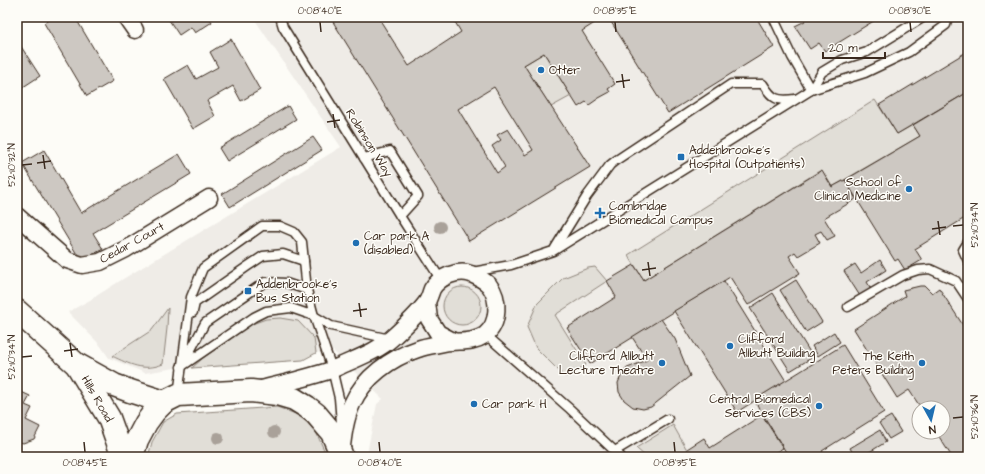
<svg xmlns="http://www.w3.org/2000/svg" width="985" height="474" viewBox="0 0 985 474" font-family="'Architects Daughter',sans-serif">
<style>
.built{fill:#efece7;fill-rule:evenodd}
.green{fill:#e1ded7;stroke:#8e847a}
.building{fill:#cdc8c2;stroke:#3b2a1e;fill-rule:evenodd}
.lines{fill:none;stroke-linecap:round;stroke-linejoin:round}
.lane-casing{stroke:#3b2a1e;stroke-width:11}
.street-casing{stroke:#3b2a1e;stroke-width:19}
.primary-casing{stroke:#3b2a1e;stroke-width:25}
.lane{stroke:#fdfcf7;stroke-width:8}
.street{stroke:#fdfcf7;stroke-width:16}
.primary{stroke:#fdfcf7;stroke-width:22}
.tree{fill:#a9a199}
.ticks{fill:none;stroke:#3b2a1e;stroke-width:1.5}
.poi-dot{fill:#1f6fb2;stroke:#fdfcf7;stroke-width:1.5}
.labels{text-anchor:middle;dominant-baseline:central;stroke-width:3;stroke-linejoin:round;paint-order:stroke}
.poi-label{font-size:12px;fill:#3b2a1e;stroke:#fdfcf7;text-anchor:start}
.street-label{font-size:12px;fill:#3b2a1e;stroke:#fdfcf7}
.neatline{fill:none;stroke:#3b2a1e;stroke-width:1.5}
.ticks-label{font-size:10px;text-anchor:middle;fill:#3b2a1e}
</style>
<rect width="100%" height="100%" fill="#fdfcf7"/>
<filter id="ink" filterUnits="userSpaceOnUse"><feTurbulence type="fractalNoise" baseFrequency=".025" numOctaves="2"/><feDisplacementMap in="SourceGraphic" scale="8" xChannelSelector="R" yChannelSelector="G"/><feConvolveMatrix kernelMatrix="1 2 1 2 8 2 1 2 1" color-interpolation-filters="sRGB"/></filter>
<g filter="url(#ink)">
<path class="built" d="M253,17H968V457H368V448L377,404L383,399L332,350L316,353L303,360L192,368L181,367L145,373L109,358L100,345L68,312L90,300L123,279L341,147ZM919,408H943V432H919Z"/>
<g class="green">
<path d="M544,53L571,96L551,107L524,65Z"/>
<path d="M875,100L897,134L913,125L920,136L832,187L821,170L644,280L628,255Z"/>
<path d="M595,267L607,281L555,315L586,365L565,377L536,348L527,327L537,304L563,278L588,268Z"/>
<circle cx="462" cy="306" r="19"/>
<path d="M168,308L167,328L163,364C144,372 129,364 112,356L152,330Z"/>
<path d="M280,318L298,321L314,338L316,353L303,360L192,368L203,358L252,324L266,319Z"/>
<path d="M277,407L301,416L316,432L325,452V457H148L152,442L163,422L177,414Z"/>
<path d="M673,425L691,457H646L636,448Z"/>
</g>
<g class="building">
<path d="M54,17H75L113,81L87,96L44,23Z"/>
<path d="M167,17H209L212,22L195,33L191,27L179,35Z"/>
<path d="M330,17H378L409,66L461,32L452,17H502L505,21L512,17H604L582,31L615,84L608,89L610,92L599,98L589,105L586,102L578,107L544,53L524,65L590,167L469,241ZM494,87L533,150L525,155L508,129L497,135L501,140L492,146L505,167L497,173L458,109Z"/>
<path d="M608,17H756L774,47L668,113Z"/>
<path d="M802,17H880L825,51L819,43L810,49L795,26L805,21Z"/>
<path d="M231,39L260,90L241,101L233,86L207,101L215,116L193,129L164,79L188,65L196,79L218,67L210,52Z"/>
<path d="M20,45L40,76L17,91V47Z"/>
<path d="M968,51V92L897,134L879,105Z"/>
<path d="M968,92V216L915,249L922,260L905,270L898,259L895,261L845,180L920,136L913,125Z"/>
<path d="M288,106L296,119L227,161L219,148Z"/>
<path d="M313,137L322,150L230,207L222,194Z"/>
<path d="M44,150L81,213L179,154L191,174L93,233L103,249L81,261L22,163Z"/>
<path d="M822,170L832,187L845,180L856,199L824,218L835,236L827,240L821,231L815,234L820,243L798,256L795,252L789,256L800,273L748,305L730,277L590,364L567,328L616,297L607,281L634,265L644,280Z"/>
<path d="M880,260L886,270L867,282L871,289L860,296L844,271L855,264L861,273Z"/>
<path d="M796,280L822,322L806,332L780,290Z"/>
<path d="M724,281L786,381L737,412L674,311Z"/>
<path d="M920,286H925L932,293L939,288L968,333V457H952L936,432H943V408H921L909,390L897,398L854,329L905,296L903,290Z"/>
<path d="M773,293L813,357L790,371L750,308Z"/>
<path d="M661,319L675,339L690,376L651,407L643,409L633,407L624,400L619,392L618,383L621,376L625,369L647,360L632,337Z"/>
<path d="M834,332L840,342L818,356L812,346Z"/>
<path d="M843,345L884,412L822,451L826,457H789L754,400Z"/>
<path d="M17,390L30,396L25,405L32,408L26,420L40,427L34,439L23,443L17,441Z"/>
<path d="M762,415L783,448L768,457H691L687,449L704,438L710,448Z"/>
<path d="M891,416L901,432L889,439L879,423Z"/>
<path d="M880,430L886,442L861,457H855L850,448Z"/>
<path d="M843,452L846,457H836Z"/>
</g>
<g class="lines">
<g class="lane-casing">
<g id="lane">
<path d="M280,17L283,27L400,216L441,280"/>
<path d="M773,17L792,57L811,90"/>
<path d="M811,90L822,72L842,60L867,52L924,17"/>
<path d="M364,158L390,151L418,196L400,216"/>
<path d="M968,242L963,250L968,261"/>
<path d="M555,248L587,196L610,165L615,161L731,84H763C773,100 777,101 795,99"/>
<path d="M472,272L511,265L553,251L811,90L865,73L909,52L946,25L948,17"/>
<path d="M848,307L903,275L918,270L930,269L956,281L968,299"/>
<path d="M193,312L195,303L248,266L263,256L283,254L304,261"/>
<path d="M485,334L570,409L621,457"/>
<path d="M184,363L205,323L265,282L286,283L307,290"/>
<path d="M181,367L254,317L266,311L291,308L314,316L331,326L390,339"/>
<path d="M178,395L191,297L203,268L262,226H280L294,232L302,242L307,290L314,316L332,369L339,398L341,423"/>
<path d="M615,451L668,419"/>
</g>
</g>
<g class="street-casing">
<g id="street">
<path d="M126,17L135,30"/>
<path d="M17,216L67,260L82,265L100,262L126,249L209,198"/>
<path d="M427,302L429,319L438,333L453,341"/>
<path d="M261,389C284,383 308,378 331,370C336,368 342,365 347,363C363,356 380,349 392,338C403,328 417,315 426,303C429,299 430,294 432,289C439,277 458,269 471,274C478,277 484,280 489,285C500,299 499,324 485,335C471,344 459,340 444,343C435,345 426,346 418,349C391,358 364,377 352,404C345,419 343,437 341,454"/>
</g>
</g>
<g class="primary-casing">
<g id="primary">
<path d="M17,311L76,364L114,385L130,391L164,402"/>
<path d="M77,365L109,418L123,457"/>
<path d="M132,457L137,440L146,423L154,412L164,402L178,395L251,391L277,394L294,399L307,407L316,414L332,433L341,454L340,457"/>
</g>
</g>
<use href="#lane" class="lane"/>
<use href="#street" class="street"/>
<use href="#primary" class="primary"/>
</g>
<g class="tree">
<circle cx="440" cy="227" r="6"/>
<circle cx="274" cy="432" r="6"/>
<circle cx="218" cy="438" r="6"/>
</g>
</g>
<path class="ticks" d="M320,22L321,32M615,22L616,32M910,22L911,32M622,74L624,88M616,82L630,80M333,114L335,128M327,122L340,120M43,155L45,169M37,163L51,161M22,165L32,164M938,221L940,235M953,226L963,225M932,229L946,227M648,262L650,276M642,270L656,268M359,303L361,317M353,311L367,309M70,343L72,357M64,351L78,349M22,357L32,356M953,418L963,417M84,442L85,452M379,442L380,452M674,442L675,452"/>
<g class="poi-dot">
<circle cx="541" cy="70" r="4"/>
<rect x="677" y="153" width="8" height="8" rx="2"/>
<circle cx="909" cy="189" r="4"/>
<path d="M598 207h4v4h4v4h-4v4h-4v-4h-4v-4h4z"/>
<circle cx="356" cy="243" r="4"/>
<rect x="244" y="287" width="8" height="8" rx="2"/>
<circle cx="730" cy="346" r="4"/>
<circle cx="662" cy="363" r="4"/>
<circle cx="922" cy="363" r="4"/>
<circle cx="474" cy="404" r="4"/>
<circle cx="819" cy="406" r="4"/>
</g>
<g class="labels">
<g class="poi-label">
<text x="549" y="70">Otter</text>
<text x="689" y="150">Addenbrooke's<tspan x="689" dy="14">Hospital (Outpatients)</tspan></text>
<text x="901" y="182" text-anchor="end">School of<tspan x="901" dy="14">Clinical Medicine</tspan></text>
<text x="609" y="206">Cambridge<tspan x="609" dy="14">Biomedical Campus</tspan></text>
<text x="364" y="236">Car park A<tspan x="364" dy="14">(disabled)</tspan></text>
<text x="256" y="284">Addenbrooke's<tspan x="256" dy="14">Bus Station</tspan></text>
<text x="738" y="339">Clifford<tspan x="738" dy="14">Allbutt Building</tspan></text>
<text x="654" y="356" text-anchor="end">Clifford Allbutt<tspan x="654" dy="14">Lecture Theatre</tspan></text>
<text x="914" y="356" text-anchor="end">The Keith<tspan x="914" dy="14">Peters Building</tspan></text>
<text x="811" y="399" text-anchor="end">Central Biomedical<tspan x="811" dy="14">Services (CBS)</tspan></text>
<text x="482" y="404">Car park H</text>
</g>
<g class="street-label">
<text transform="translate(369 143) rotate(58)">Robinson Way</text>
<text transform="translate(132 243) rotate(-29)">Cedar Court</text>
<text transform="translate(97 399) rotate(60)">Hills Road</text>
</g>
</g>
<rect width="985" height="474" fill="none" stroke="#fdfcf7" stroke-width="44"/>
<g transform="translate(931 420) rotate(172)"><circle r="19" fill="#fdfcf7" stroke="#afa8a0"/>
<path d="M0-3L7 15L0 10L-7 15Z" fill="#1f6fb2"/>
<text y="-6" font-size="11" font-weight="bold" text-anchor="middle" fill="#3b2a1e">N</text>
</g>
<path d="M823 52v6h62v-6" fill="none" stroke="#3b2a1e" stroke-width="2"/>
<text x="829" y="52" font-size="12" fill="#3b2a1e" stroke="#fdfcf7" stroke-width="3" paint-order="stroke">20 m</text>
<rect x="22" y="22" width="941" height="430" class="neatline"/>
<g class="ticks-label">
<text x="320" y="14">0°08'40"E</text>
<text x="615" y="14">0°08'35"E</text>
<text x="910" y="14">0°08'30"E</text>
<text transform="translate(11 165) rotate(-90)" y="4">52°10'32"N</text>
<text transform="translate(974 225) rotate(-90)" y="4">52°10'34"N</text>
<text transform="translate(11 357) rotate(-90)" y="4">52°10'34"N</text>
<text transform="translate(974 417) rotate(-90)" y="4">52°10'36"N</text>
<text x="85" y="466">0°08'45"E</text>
<text x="380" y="466">0°08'40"E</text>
<text x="675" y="466">0°08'35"E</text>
</g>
</svg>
